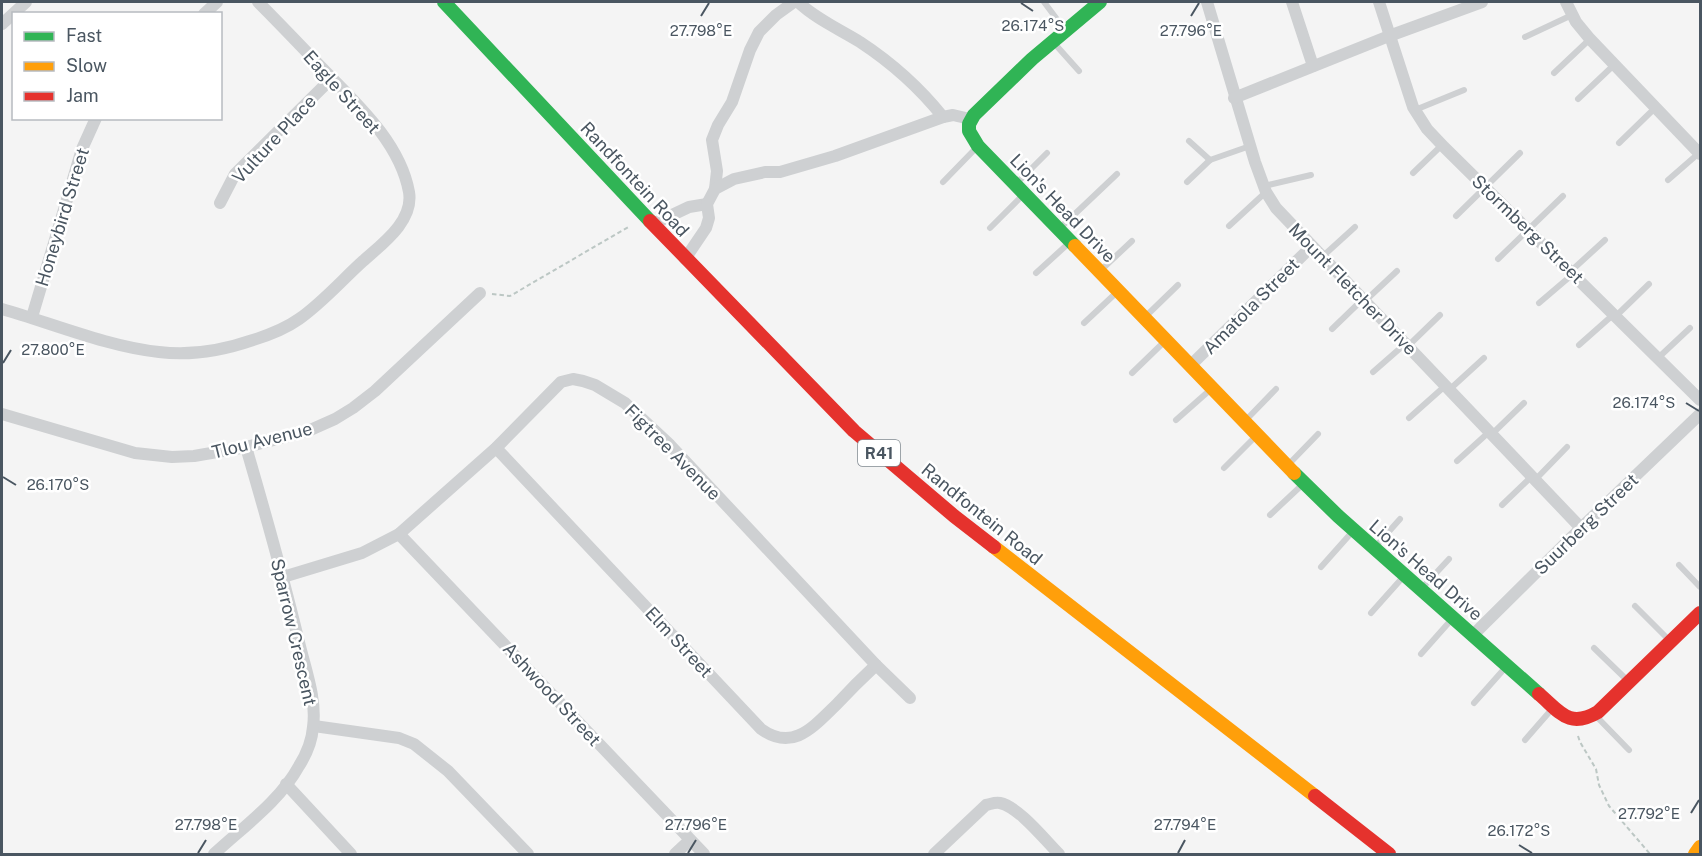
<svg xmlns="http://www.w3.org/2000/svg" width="1702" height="856" viewBox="0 0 1702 856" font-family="'Public Sans',sans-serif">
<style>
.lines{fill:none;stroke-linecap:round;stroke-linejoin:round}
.path{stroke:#bcc7c4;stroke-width:2;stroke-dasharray:4.5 3;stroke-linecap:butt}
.lane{stroke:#ced0d2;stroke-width:6}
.street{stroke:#ced0d2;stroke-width:12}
.fast{stroke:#30b455;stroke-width:14}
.slow{stroke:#ff9f0a;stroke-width:14}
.jam{stroke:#e5322d;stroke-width:14}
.ticks{fill:none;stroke:#4a5661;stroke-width:2}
.labels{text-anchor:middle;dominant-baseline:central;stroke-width:5;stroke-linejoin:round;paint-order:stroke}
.shield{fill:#fff;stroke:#808990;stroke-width:1.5}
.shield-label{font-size:16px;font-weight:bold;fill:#4a5661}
.street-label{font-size:18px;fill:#4a5661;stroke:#fff}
.ticks-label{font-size:15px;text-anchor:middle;fill:#4a5661;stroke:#fff;stroke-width:5;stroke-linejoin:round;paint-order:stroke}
</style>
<rect width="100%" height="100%" fill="#f4f4f4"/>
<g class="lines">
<g class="path">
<path d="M492,294L510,296L630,226"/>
<path d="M1578,736L1580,742L1596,769L1599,785L1609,806L1650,854"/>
</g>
<g class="lane">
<path d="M1044,2L1065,30"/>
<path d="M1525,37L1572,15"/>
<path d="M1054,43L1079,71"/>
<path d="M1554,73L1590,39"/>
<path d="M1578,99L1615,64"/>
<path d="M1415,110L1464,90"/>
<path d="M1189,141L1210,160"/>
<path d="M1619,143L1655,108"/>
<path d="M1413,173L1442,145"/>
<path d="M1668,180L1699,153"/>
<path d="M943,182L977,147"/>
<path d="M1187,182L1210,160L1250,146"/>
<path d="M1016,184L1047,153"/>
<path d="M1264,186L1311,175"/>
<path d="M1456,216L1520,153"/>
<path d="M1229,226L1266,192"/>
<path d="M990,228L1022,196"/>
<path d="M1059,229L1117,174"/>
<path d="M1322,257L1355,227"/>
<path d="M1498,259L1563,196"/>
<path d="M1100,271L1132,241"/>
<path d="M1571,271L1605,240"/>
<path d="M1036,273L1070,242"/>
<path d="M1365,301L1397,271"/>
<path d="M1539,303L1573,274"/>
<path d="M1616,316L1649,284"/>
<path d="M1145,317L1178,285"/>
<path d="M1084,323L1116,293"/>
<path d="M1332,329L1362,300"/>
<path d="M1579,345L1614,314"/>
<path d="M1408,346L1440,315"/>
<path d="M1658,358L1690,328"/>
<path d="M1373,372L1405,344"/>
<path d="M1132,373L1164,342"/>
<path d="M1449,390L1484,358"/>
<path d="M1409,418L1445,386"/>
<path d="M1176,420L1210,390"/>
<path d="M1245,421L1276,389"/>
<path d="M1492,434L1524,403"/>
<path d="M1457,461L1489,432"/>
<path d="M1288,465L1318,434"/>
<path d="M1224,468L1255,437"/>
<path d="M1535,480L1567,447"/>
<path d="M1502,505L1532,476"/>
<path d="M1270,515L1302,485"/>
<path d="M1376,546L1400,519"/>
<path d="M1679,565L1700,587"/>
<path d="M1321,567L1353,531"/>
<path d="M1423,587L1449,559"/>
<path d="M1635,606L1668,639"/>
<path d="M1371,613L1404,576"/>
<path d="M1594,648L1628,681"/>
<path d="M1421,654L1452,619"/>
<path d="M1474,703L1505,668"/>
<path d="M1596,716L1629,750"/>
<path d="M1525,740L1552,709"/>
</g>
<g class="street">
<path d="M798,2C816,19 839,29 860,42C892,63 919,87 943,117"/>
<path d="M1207,2L1255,162L1266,192L1276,208L1581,528"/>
<path d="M1292,2L1313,66"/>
<path d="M1379,2L1413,107L1427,129L1444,147L1700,400"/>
<path d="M1566,2L1576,22L1590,39L1700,154"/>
<path d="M204,14L217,2"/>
<path d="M2,24L26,2"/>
<path d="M1234,98L1389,36L1482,2"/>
<path d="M715,189L717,171L712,140L718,125L732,102L750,50L759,32L776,15L794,2"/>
<path d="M220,203L235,174L332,78"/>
<path d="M653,224L689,207L707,204"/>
<path d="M685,259L706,228L709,218L707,204L715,189L734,179L765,172H780L835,156L943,117L953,115L970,119"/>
<path d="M2,309C51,323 109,347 159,352C190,356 224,350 253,340C269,335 285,329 299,319C322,303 342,280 363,261C382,244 414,221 409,192C400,142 355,102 321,67C300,45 279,23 258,2"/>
<path d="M32,317L82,149L96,118"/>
<path d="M1191,365L1311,247"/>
<path d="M2,414L135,453L172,457L194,456L246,447L308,431L335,419L353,408L375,391L480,293"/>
<path d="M496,448L761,729C793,752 813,727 836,705C849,691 862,678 876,665"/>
<path d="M399,534L704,854"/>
<path d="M283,577L362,553L399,534L496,448L561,382L573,379L583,381L595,385L625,403L670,445L876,665L910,698"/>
<path d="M1473,635L1581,528L1700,414"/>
<path d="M314,726L399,738L414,744L448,771L528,854"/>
<path d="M286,784L351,854"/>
<path d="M214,854C243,827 280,801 299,766C306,755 312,740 313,727C317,699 305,668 299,642C283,576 265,512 246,447"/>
<path d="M675,854L690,840"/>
<path d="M934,854L986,805C991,804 995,802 1000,803C1019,807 1045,840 1059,854"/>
</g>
<g class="fast">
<path d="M444,2L650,221"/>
<path d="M1075,246L978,146L969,131V124L974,115L1032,59L1100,2"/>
<path d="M1294,473L1338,516L1539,694"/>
</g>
<g class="slow">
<path d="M1075,246L1294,473"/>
<path d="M994,547L1315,796"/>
<path d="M1695,854L1700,847"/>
</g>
<g class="jam">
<path d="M650,221L854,431L954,516L994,547"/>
<path d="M1539,694C1560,712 1569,729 1598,712L1700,613"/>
<path d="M1315,796L1389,854"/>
</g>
</g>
<path class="ticks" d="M1021,3L1033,11M701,16L709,3M1191,16L1199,3M3,363L11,350M1686,403L1699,411M3,477L16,485M1691,813L1699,800M1519,845L1532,853M198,853L206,840M688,853L696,840M1178,853L1185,840"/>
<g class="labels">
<rect class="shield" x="858" y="440" width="42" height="26" rx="4.5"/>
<g class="shield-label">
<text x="879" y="453">R41</text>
</g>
<g class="street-label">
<text transform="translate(342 92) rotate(48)">Eagle Street</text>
<text transform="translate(274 139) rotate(-47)">Vulture Place</text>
<text transform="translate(635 179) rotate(47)">Randfontein Road</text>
<text transform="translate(1063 208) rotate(46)">Lion's Head Drive</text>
<text transform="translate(62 217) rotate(-73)">Honeybird Street</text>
<text transform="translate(1528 229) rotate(44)">Stormberg Street</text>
<text transform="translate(1353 289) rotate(46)">Mount Fletcher Drive</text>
<text transform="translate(1251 306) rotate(-45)">Amatola Street</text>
<text transform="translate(262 440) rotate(-14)">Tlou Avenue</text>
<text transform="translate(673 452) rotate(45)">Figtree Avenue</text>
<text transform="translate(982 514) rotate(39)">Randfontein Road</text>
<text transform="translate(1586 524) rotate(-44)">Suurberg Street</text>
<text transform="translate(1426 570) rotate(41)">Lion's Head Drive</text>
<text transform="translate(294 632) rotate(77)">Sparrow Crescent</text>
<text transform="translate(679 642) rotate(47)">Elm Street</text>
<text transform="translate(552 694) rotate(47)">Ashwood Street</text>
</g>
</g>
<g class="ticks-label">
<text x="1033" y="31">26.174°S</text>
<text x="701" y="36">27.798°E</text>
<text x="1191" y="36">27.796°E</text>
<text x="53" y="355">27.800°E</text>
<text x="1644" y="408">26.174°S</text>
<text x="58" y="490">26.170°S</text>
<text x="1649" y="819">27.792°E</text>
<text x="206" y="830">27.798°E</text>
<text x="696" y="830">27.796°E</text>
<text x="1185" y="830">27.794°E</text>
<text x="1519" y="836">26.172°S</text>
</g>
<rect width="1702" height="856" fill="none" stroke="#4a5661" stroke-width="6"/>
<rect x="12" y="12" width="210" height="108" fill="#ffffff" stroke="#b7bbc0" stroke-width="1.5"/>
<rect x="24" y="32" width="30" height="9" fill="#30b455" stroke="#b7bbc0" stroke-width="1.5"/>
<text x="66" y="42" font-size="18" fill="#4a5661">Fast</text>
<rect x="24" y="62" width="30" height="9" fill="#ff9f0a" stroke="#b7bbc0" stroke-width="1.5"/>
<text x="66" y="72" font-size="18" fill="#4a5661">Slow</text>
<rect x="24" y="92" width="30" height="9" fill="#e5322d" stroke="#b7bbc0" stroke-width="1.5"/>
<text x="66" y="102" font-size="18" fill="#4a5661">Jam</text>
</svg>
